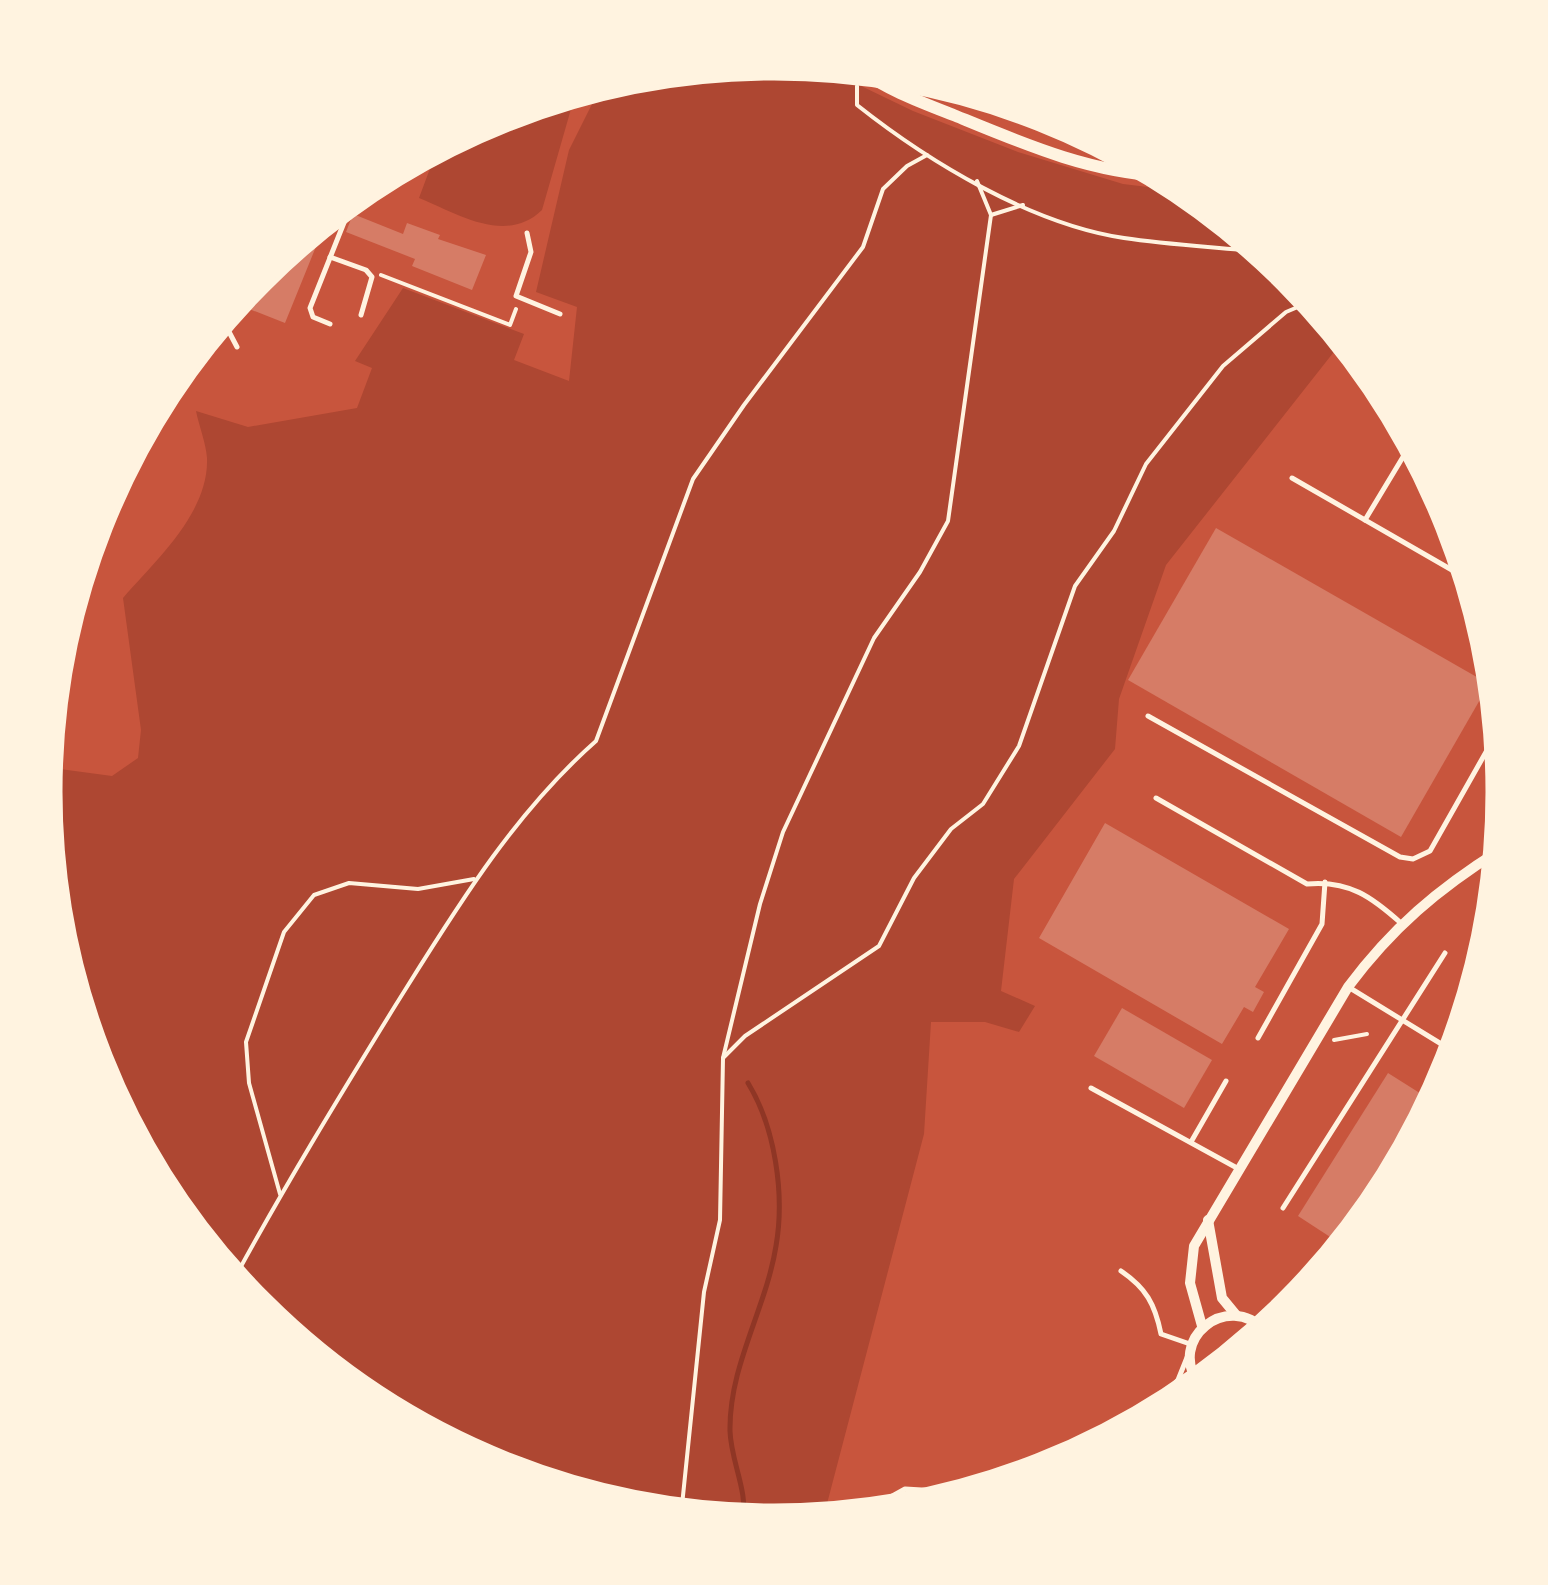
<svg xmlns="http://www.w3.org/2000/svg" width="1548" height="1585" viewBox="0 0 1548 1585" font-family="'IBM Plex Sans',sans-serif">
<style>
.green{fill:#ae4732}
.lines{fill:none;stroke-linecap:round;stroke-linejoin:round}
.stream{stroke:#8f3625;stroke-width:5}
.building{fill:#d67c66}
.path{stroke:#fff3e0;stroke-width:4}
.service{stroke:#fff3e0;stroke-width:5}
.minor{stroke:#fff3e0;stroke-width:10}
.tertiary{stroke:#fff3e0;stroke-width:12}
.rim{fill:none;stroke:#fff3e0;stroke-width:5}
</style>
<rect width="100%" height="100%" fill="#c8553d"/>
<g class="green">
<path d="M775,61L838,67L857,84L913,111L1018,152L1123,184L1189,192L1292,276L1344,339L1166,565L1119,699L1115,749L1014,879L1001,991L1035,1006L1019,1032L985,1022H931L924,1134L823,1519C569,1544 307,1409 166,1199C125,1138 97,1068 76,999C54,926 37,843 45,767L112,776L138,758L141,730L123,598C156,560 209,513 207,458C206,443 199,426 196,411L248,427L357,408L372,368L355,361L403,288L524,334L514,360L569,381L577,307L536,292L569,150L592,104L723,66Z"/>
<path d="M891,73C945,78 1026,101 1071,132L988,112Z"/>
<path d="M573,102L542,210C506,245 458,214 419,198L438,147L495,116Z"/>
</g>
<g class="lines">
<path class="stream" d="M743,1521C748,1490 731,1462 730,1431C729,1365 766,1309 776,1246C785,1194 775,1127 748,1083"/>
</g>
<g class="building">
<path d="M353,214L403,234L407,223L440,235L438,239L486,255L472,290L412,266L415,259L346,232Z"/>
<path d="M328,217L285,323L234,303L254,278L272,285L286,251Z"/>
<path d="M1216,528L1489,684L1401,837L1128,680Z"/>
<path d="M1105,823L1289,929L1255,987L1264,992L1253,1012L1244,1007L1222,1044L1039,938Z"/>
<path d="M1122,1008L1212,1060L1184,1108L1094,1056Z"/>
<path d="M1388,1073L1434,1102L1382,1199L1344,1246L1298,1216Z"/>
</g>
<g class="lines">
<g class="path">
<path d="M857,86V105C929,162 1031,224 1124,238C1170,245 1217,247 1263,252"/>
<path d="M991,215L1023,205"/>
<path d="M381,275L510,325L516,309"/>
<path d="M1334,1040L1367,1034"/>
<path d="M723,1058L760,904L783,832L874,638L920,572L948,521L991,215L977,181"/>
<path d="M280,1194L249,1083L246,1042L284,932L314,895L349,883L418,889L474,879"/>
<path d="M233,1281C284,1187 339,1097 395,1006C454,912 512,815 596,741L693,479L744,405L863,247L883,189L907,166L927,155"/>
<path d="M681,1515L704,1292L720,1220L723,1058L745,1036L879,946L914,878L951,829L983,804L1019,746L1075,586L1114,531L1146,464L1223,366L1286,312L1312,301"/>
</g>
<g class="service">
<path d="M574,92L654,73"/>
<path d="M527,233L531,252L516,296L560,314"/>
<path d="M330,257L366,270L372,277L361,315"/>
<path d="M217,324L227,328L237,347"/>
<path d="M330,324L313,317L310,308L355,195"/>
<path d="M1292,478L1471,581"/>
<path d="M1365,520L1412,442"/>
<path d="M1148,716L1400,857L1413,859L1430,851L1499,729"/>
<path d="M1156,798L1307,884C1349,880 1372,897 1402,924"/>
<path d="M1487,951L1479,936L1492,928"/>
<path d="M1350,988L1456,1053"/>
<path d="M1258,1038L1322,924L1325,882"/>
<path d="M1091,1088L1237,1168"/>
<path d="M1191,1142L1226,1081"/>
<path d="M1283,1208L1445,953"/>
<path d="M1121,1271C1146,1288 1155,1304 1161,1334L1190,1344"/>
<path d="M1137,1424L1178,1380L1188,1355"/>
<path d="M877,1514L878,1504L905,1489L973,1493"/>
</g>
<g class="minor">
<path d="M1208,1220L1222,1298L1236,1315"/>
<path d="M1202,1326L1190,1283L1194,1246L1348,987C1392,928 1438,889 1500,850"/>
<path d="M1200,1385C1165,1340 1228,1290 1265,1331"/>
</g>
<path class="tertiary" d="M858,69C887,90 923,103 956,116C1024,144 1091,173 1165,176"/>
</g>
<path d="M0 0H1548V1585H0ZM60 792a714 714 0 1 1 1428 0a714 714 0 1 1-1428 0Z" fill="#fff3e0" fill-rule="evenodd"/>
<path class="rim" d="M60 792a714 714 0 1 1 1428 0a714 714 0 1 1-1428 0Z"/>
</svg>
